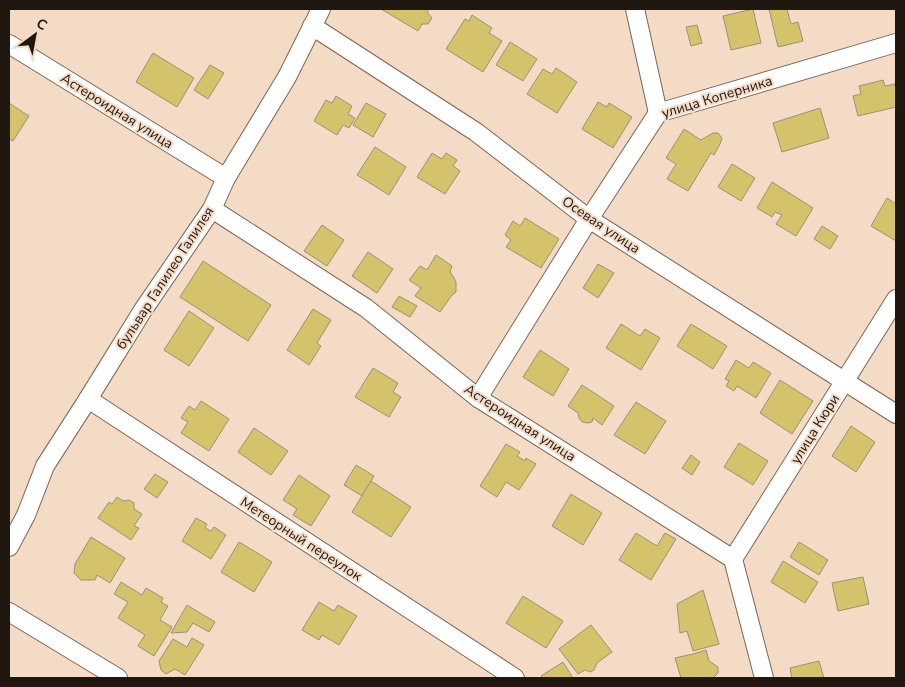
<svg xmlns="http://www.w3.org/2000/svg" width="905" height="687" viewBox="0 0 905 687" font-family="'Nunito Sans',sans-serif">
<style>
.building{fill:#d5c36b;stroke:#989276}
.lines{fill:none;stroke-linecap:round;stroke-linejoin:round}
.minor-casing{stroke:#7c6652;stroke-width:20}
.minor{stroke:#fff;stroke-width:18}
.labels{text-anchor:middle;dominant-baseline:central;stroke-width:4;stroke-linejoin:round;paint-order:stroke}
.street-label{font-size:14px;fill:#201810;stroke:#f4dbc5}
</style>
<rect width="100%" height="100%" fill="#f4dbc5"/>
<g class="building">
<path d="M381,9H429L427,12L432,18L428,24H422L418,31Z"/>
<path d="M753,9L761,43L731,50L723,16Z"/>
<path d="M769,9H787L791,24L798,22L803,41L778,47Z"/>
<path d="M472,15L492,28L489,33L502,41L483,72L446,49L465,19L469,21Z"/>
<path d="M697,25L702,43L691,46L686,27Z"/>
<path d="M510,42L537,59L523,81L496,65Z"/>
<path d="M153,53L194,78L177,107L136,82Z"/>
<path d="M210,65L224,73L208,99L194,90Z"/>
<path d="M556,68L577,82L557,113L527,94L543,69L552,74Z"/>
<path d="M883,80L885,86L895,84L896,91V107L858,116L853,96L861,94L859,86Z"/>
<path d="M336,96L352,106L348,114L355,118L349,128L343,125L337,135L314,121L326,100L332,103Z"/>
<path d="M598,102L607,107L609,103L632,117L613,148L582,129Z"/>
<path d="M9,103L29,116L13,141L9,139Z"/>
<path d="M366,103L386,114L373,137L353,125Z"/>
<path d="M820,108L829,138L782,152L773,123Z"/>
<path d="M684,129L701,140L713,133H718L722,138L720,144L714,155L711,153L688,191L667,179L676,164L666,158Z"/>
<path d="M375,147L406,167L389,195L357,175Z"/>
<path d="M432,153L442,159L446,153L457,160L453,166L460,171L445,194L417,177Z"/>
<path d="M732,164L755,178L741,201L718,187Z"/>
<path d="M772,182L813,208L796,236L776,224L782,215L775,212L772,217L757,208Z"/>
<path d="M887,198L896,204V241L871,226Z"/>
<path d="M525,218L559,239L541,268L506,247L511,240L505,235L513,221L520,226Z"/>
<path d="M322,225L344,240L327,266L304,251Z"/>
<path d="M822,226L838,236L830,249L814,239Z"/>
<path d="M368,252L393,269L377,293L352,276Z"/>
<path d="M436,255L452,266L450,272L453,276L456,282V292L452,295L440,312L415,296L421,288L409,280L420,266L427,270Z"/>
<path d="M203,261L271,305L248,341L180,297Z"/>
<path d="M598,264L614,273L598,298L583,288Z"/>
<path d="M399,296L417,306L410,317L392,307Z"/>
<path d="M313,309L331,320L317,343L321,346L309,365L287,350Z"/>
<path d="M189,311L214,328L189,366L164,350Z"/>
<path d="M621,324L640,336L645,329L660,338L641,370L606,348Z"/>
<path d="M691,324L727,346L713,369L677,346Z"/>
<path d="M540,350L569,369L553,396L523,377Z"/>
<path d="M736,360L749,368L753,362L771,373L756,398L737,386L734,391L726,386L729,381L725,379Z"/>
<path d="M373,368L398,383L393,392L401,397L389,417L355,397Z"/>
<path d="M780,380L813,401L792,434L760,413Z"/>
<path d="M582,385L614,406L602,425L593,418L592,422L588,423L582,422L579,418L578,413L568,406Z"/>
<path d="M201,401L229,419L209,451L181,433L188,422L181,418L189,406L195,410Z"/>
<path d="M636,402L666,421L645,454L614,435Z"/>
<path d="M851,426L875,442L856,472L832,456Z"/>
<path d="M254,428L288,451L271,475L238,452Z"/>
<path d="M739,443L768,461L753,485L724,467Z"/>
<path d="M506,444L520,452L517,456L525,461L526,458L536,464L519,490L506,482L497,497L480,486Z"/>
<path d="M691,455L700,462L692,475L682,468Z"/>
<path d="M356,465L374,476L362,496L344,485Z"/>
<path d="M155,474L168,482L157,498L144,489Z"/>
<path d="M299,475L330,496L311,526L293,515L297,509L283,500Z"/>
<path d="M371,481L411,507L391,537L352,512Z"/>
<path d="M571,494L602,513L583,545L552,526Z"/>
<path d="M117,497L123,501L129,500L134,503V509L142,514L134,526L139,528L131,540L98,518L109,502L112,504Z"/>
<path d="M196,518L207,524L205,528L211,531L214,527L226,535L211,559L182,541Z"/>
<path d="M636,533L657,546L665,533L676,539L651,580L619,560Z"/>
<path d="M91,537L125,558L110,583L97,575L95,580H81L74,573L75,564Z"/>
<path d="M239,542L272,562L254,592L221,572Z"/>
<path d="M799,542L828,560L819,575L790,557Z"/>
<path d="M783,561L818,582L805,603L771,582Z"/>
<path d="M863,577L869,604L838,611L832,583Z"/>
<path d="M121,582L142,595L146,588L163,598L161,602L168,606L160,620L172,627L154,656L138,646L145,635L118,618L128,602L114,594Z"/>
<path d="M703,590L719,644L693,651L687,631L680,633L677,604Z"/>
<path d="M523,596L563,621L546,648L506,623Z"/>
<path d="M319,602L334,611L338,605L357,616L339,645L322,635L319,640L302,630Z"/>
<path d="M187,605L215,622L209,632L193,623L187,632L171,633Z"/>
<path d="M591,625L612,652L597,663L594,670L590,672L585,670L578,674L559,649Z"/>
<path d="M192,638L204,645L185,675L175,669L166,674L161,670L159,661L173,639L187,647Z"/>
<path d="M706,650L709,661L718,667V673L713,678H681L675,658L693,654Z"/>
<path d="M819,661L824,678H792L790,668Z"/>
<path d="M563,662L573,678H543L541,676Z"/>
</g>
<g class="lines">
<g class="minor-casing">
<g id="minor">
<path d="M635,9L658,113"/>
<path d="M312,26L476,132L589,219L896,414"/>
<path d="M9,44L226,178"/>
<path d="M212,209L366,308L478,398L733,559L764,678"/>
<path d="M478,398L589,219L658,113L896,43"/>
<path d="M88,399L515,678"/>
<path d="M9,547L26,515L45,466L88,399L143,310L212,209L226,178L287,77L321,9"/>
<path d="M733,559L896,299"/>
<path d="M9,612L118,678"/>
</g>
</g>
<use href="#minor" class="minor"/>
</g>
<g class="labels">
<g class="street-label">
<text transform="translate(717 97) rotate(-17)">улица Коперника</text>
<text transform="translate(117 111) rotate(32)">Астероидная улица</text>
<text transform="translate(601 225) rotate(34)">Осевая улица</text>
<text transform="translate(165 278) rotate(-57)">бульвар Галилео Галилея</text>
<text transform="translate(520 423) rotate(33)">Астероидная улица</text>
<text transform="translate(815 429) rotate(-58)">улица Кюри</text>
<text transform="translate(301 539) rotate(33)">Метеорный переулок</text>
</g>
</g>
<rect width="905" height="687" fill="none" stroke="#201810" stroke-width="20"/>
<g transform="translate(35 35) rotate(32)" stroke="#f4dbc5" stroke-width="4" paint-order="stroke">
<path d="M0-4L9 19L0 12L-9 19Z" fill="#201810"/>
<text y="-8" font-size="14" font-weight="bold" text-anchor="middle" fill="#201810">С</text>
</g>
</svg>
